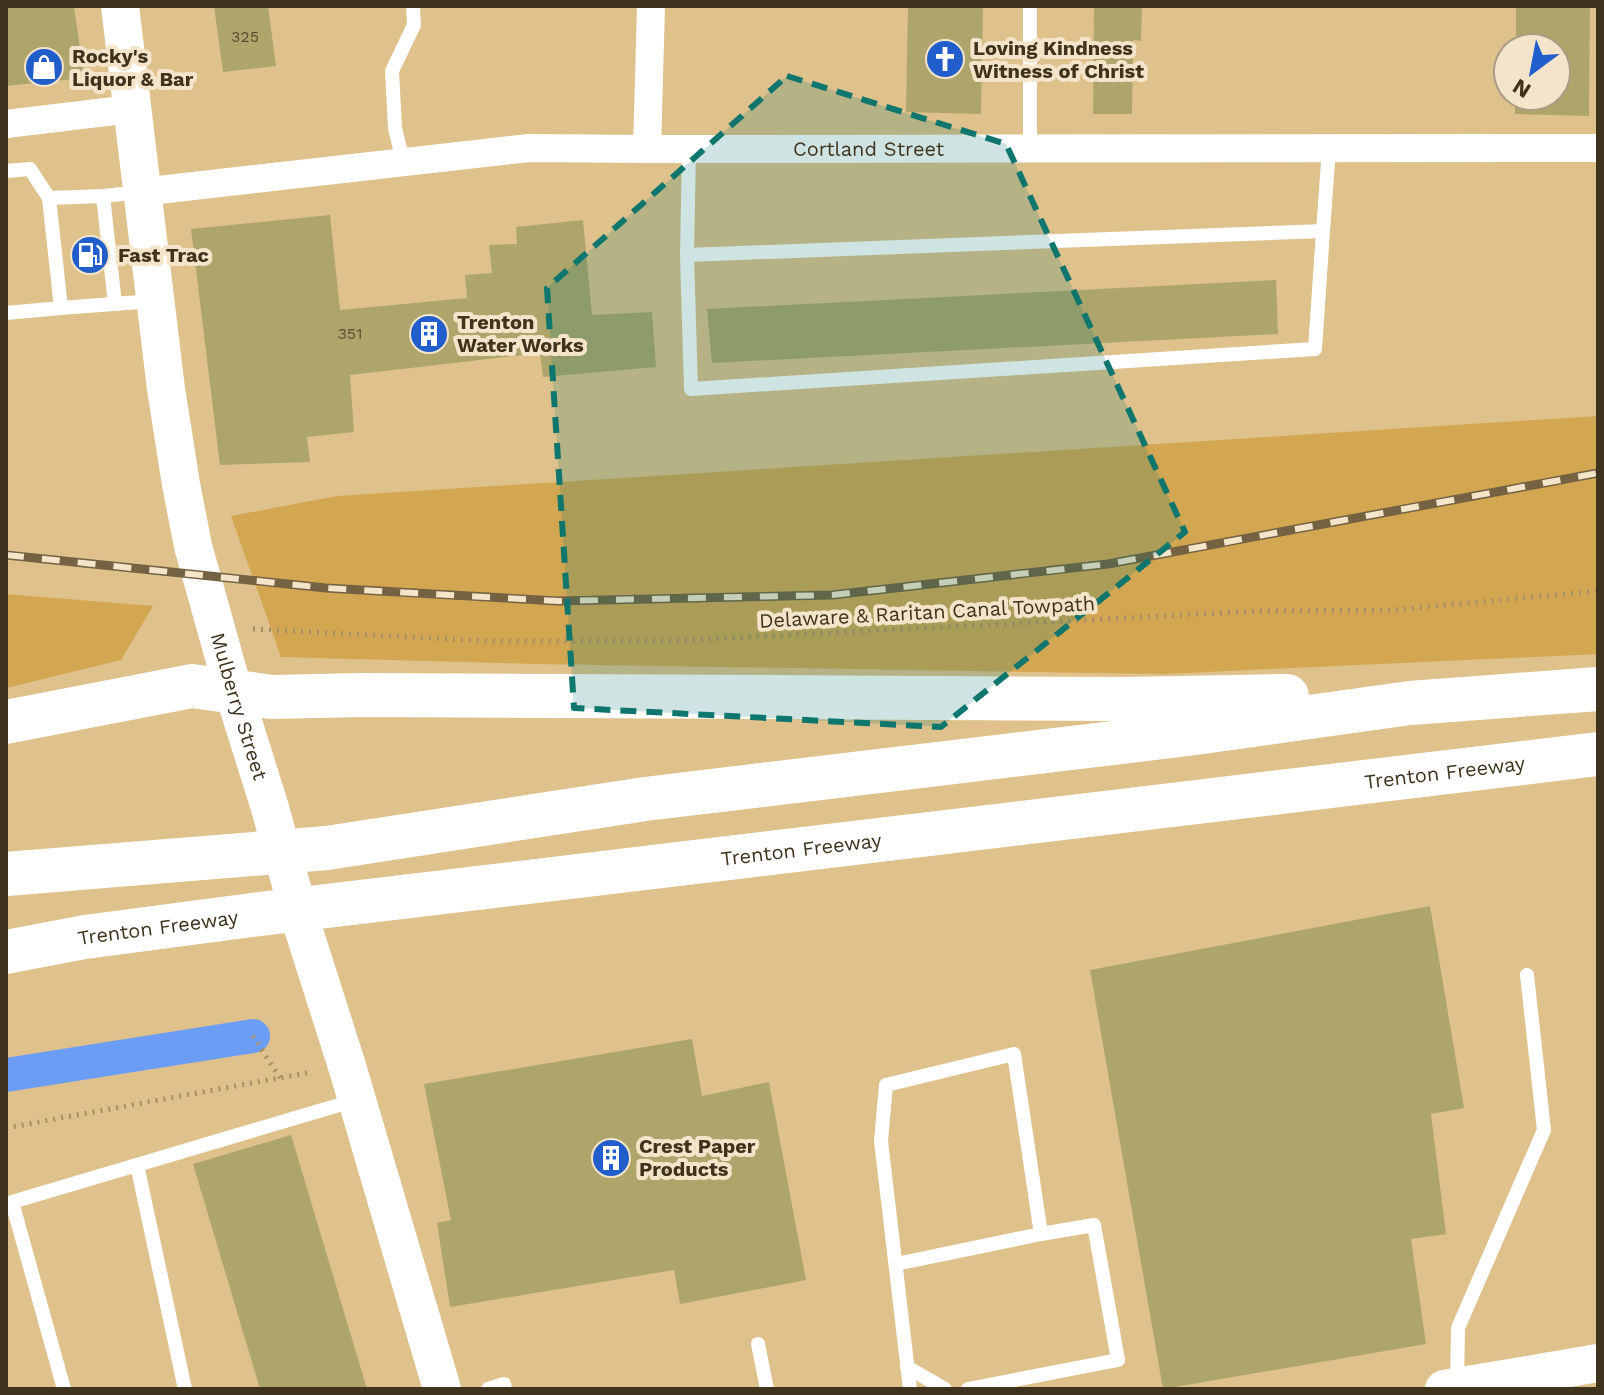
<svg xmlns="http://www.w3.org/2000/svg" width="1604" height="1395" viewBox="0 0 1604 1395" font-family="'Work Sans',sans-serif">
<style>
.green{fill:#d3a652}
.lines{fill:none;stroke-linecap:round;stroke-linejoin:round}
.canal{stroke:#6c9df4;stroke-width:34}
.building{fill:#aea56c}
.path{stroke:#a79065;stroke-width:5;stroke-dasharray:2 6;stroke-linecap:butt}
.lane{stroke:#fff;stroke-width:14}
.street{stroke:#fff;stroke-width:28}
.secondary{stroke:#fff;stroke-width:38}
.highway{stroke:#fff;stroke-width:44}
.rail-casing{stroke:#746242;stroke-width:9}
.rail{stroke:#f3e4ca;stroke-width:6;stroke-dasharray:18;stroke-linecap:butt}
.marked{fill:#0f766e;fill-opacity:0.2;stroke:#0f766e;stroke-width:6;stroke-dasharray:16 10;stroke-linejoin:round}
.labels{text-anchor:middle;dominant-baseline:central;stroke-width:8;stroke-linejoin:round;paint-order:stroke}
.number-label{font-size:16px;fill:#5b5031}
.poi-label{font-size:20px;font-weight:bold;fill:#3f331d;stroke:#f3e4ca;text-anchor:start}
.street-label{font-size:20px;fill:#3f331d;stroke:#f3e4ca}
</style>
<rect width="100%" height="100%" fill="#dfc18c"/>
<g class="green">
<path d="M1598,416V654L1164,674L535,664L281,657L231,516L337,496Z"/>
<path d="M6,594L153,606L121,660L6,688Z"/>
</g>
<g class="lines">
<path class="canal" d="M6,1075L253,1036"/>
</g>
<g class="building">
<path d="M18,6H74L84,78L6,86V57H7L6,7Z"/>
<path d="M214,6H268L276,66L223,72Z"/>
<path d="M908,6H983L981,114L906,112Z"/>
<path d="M1094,6H1142L1141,41L1133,40L1132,114H1093Z"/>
<path d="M1516,6H1590L1589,116L1515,114V96H1556V48H1516Z"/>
<path d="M330,215L340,310L467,298L465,275L492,273L489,245L517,244L516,227L583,220L592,315L652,312L656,367L543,377L540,353L350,375L354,432L307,437L310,462L220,465L191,229Z"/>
<path d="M1276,280L1278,334L712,363L707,309Z"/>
<path d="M1430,906L1464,1108L1431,1114L1446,1234L1411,1239L1426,1344L1163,1389L1090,970Z"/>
<path d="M692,1039L702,1096L769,1082L806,1280L680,1304L674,1270L450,1307L437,1223L451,1220L424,1084Z"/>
<path d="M291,1135L367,1389H260L193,1164Z"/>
</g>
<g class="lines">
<g class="path">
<path d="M253,629L487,641H671L1261,611L1392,610L1598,591"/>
<path d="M253,1036L280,1078"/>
<path d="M6,1128L312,1072"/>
</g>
<g class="lane">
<path d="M689,149L687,255L1323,231L1329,149"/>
<path d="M1030,149V6"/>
<path d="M403,161L395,128L392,71L414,25L413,6"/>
<path d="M6,171L30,169L49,198"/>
<path d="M141,192L103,196L49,198L61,308L153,301"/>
<path d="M103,196L115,304"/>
<path d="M687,255L691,389L1315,349L1323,231"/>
<path d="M6,313L61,308"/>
<path d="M137,1165L185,1389"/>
<path d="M896,1264L1041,1234L1014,1054L886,1085L881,1141L910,1389"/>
<path d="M758,1344L767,1389"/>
<path d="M907,1367L945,1389"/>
<path d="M1457,1386L1458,1328L1544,1130L1527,975"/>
<path d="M64,1389L12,1202L356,1100"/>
<path d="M488,1389L504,1384L505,1389"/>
<path d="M968,1389L1118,1360L1094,1225L1041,1234"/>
</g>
<g class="street">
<path d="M6,124L131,109"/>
<path d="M647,149L651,6"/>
<path id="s1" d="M141,192L529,148L647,149L1598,148"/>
</g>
<g class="secondary">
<path id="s2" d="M120,6L166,389L181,484L193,546L234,693L270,808L303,928L347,1066L442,1389"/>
<path d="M1444,1389L1598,1363"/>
</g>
<g class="highway">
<path d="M6,722L192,686L272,697L361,695L1125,699L1287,696"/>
<path d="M6,874L327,848L645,799L1188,734L1410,703L1598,689"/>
<path id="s3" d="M6,952L85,937L252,915L1598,754"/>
</g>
<g class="rail-casing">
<path id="rail" d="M6,555L326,588L558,601L832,595L1108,564L1598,473"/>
</g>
<use href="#rail" class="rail"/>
</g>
<path class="marked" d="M787,76L1006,144L1185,532L941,727L574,708L547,288Z"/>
<defs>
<g id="church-disc" transform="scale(2)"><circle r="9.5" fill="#215ecb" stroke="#f3e4ca"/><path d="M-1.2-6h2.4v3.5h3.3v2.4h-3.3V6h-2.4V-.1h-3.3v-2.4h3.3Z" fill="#fff"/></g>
<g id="shop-disc" transform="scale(2)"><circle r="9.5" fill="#215ecb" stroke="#f3e4ca"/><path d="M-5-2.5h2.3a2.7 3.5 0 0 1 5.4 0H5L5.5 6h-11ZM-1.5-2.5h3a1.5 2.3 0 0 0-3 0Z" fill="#fff"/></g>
<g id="fuel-disc" transform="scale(2)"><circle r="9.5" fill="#215ecb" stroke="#f3e4ca"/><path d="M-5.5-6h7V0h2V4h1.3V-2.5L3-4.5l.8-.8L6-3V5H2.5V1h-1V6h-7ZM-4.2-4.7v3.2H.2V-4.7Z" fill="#fff"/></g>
<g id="building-disc" transform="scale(2)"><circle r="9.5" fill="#215ecb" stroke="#f3e4ca"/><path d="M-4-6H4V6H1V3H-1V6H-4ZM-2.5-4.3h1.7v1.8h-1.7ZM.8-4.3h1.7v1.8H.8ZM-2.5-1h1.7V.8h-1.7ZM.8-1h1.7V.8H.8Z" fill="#fff"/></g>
</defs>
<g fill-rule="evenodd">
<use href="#church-disc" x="945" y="59"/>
<use href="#shop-disc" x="44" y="67"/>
<use href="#fuel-disc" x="90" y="255"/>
<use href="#building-disc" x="429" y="334"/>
<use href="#building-disc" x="611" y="1158"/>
</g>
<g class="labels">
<g class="number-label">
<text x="245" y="36">325</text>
<text x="350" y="333">351</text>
</g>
<g class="poi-label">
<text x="973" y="48">Loving Kindness<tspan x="973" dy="23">Witness of Christ</tspan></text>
<text x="72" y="56">Rocky's<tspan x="72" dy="23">Liquor &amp; Bar</tspan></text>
<text x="118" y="255">Fast Trac</text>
<text x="457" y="322">Trenton<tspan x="457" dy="23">Water Works</tspan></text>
<text x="639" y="1146">Crest Paper<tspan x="639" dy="23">Products</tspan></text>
</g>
<g class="street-label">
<text stroke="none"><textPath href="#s1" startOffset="730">Cortland Street</textPath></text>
<text transform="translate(927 612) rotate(-3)">Delaware &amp; Raritan Canal Towpath</text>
<text stroke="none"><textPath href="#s2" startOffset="712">Mulberry Street</textPath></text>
<text stroke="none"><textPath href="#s3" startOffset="1450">Trenton Freeway</textPath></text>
<text stroke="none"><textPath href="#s3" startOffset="802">Trenton Freeway</textPath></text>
<text stroke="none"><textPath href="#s3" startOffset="154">Trenton Freeway</textPath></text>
</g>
</g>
<rect width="1604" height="1395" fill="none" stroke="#3f331d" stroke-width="16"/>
<g transform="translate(1532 72) rotate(212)"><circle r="38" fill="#f3e4ca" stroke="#ab9d85" stroke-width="2"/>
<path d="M0-6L14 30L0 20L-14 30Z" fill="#215ecb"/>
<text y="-12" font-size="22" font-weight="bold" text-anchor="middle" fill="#3f331d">N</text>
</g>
</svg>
